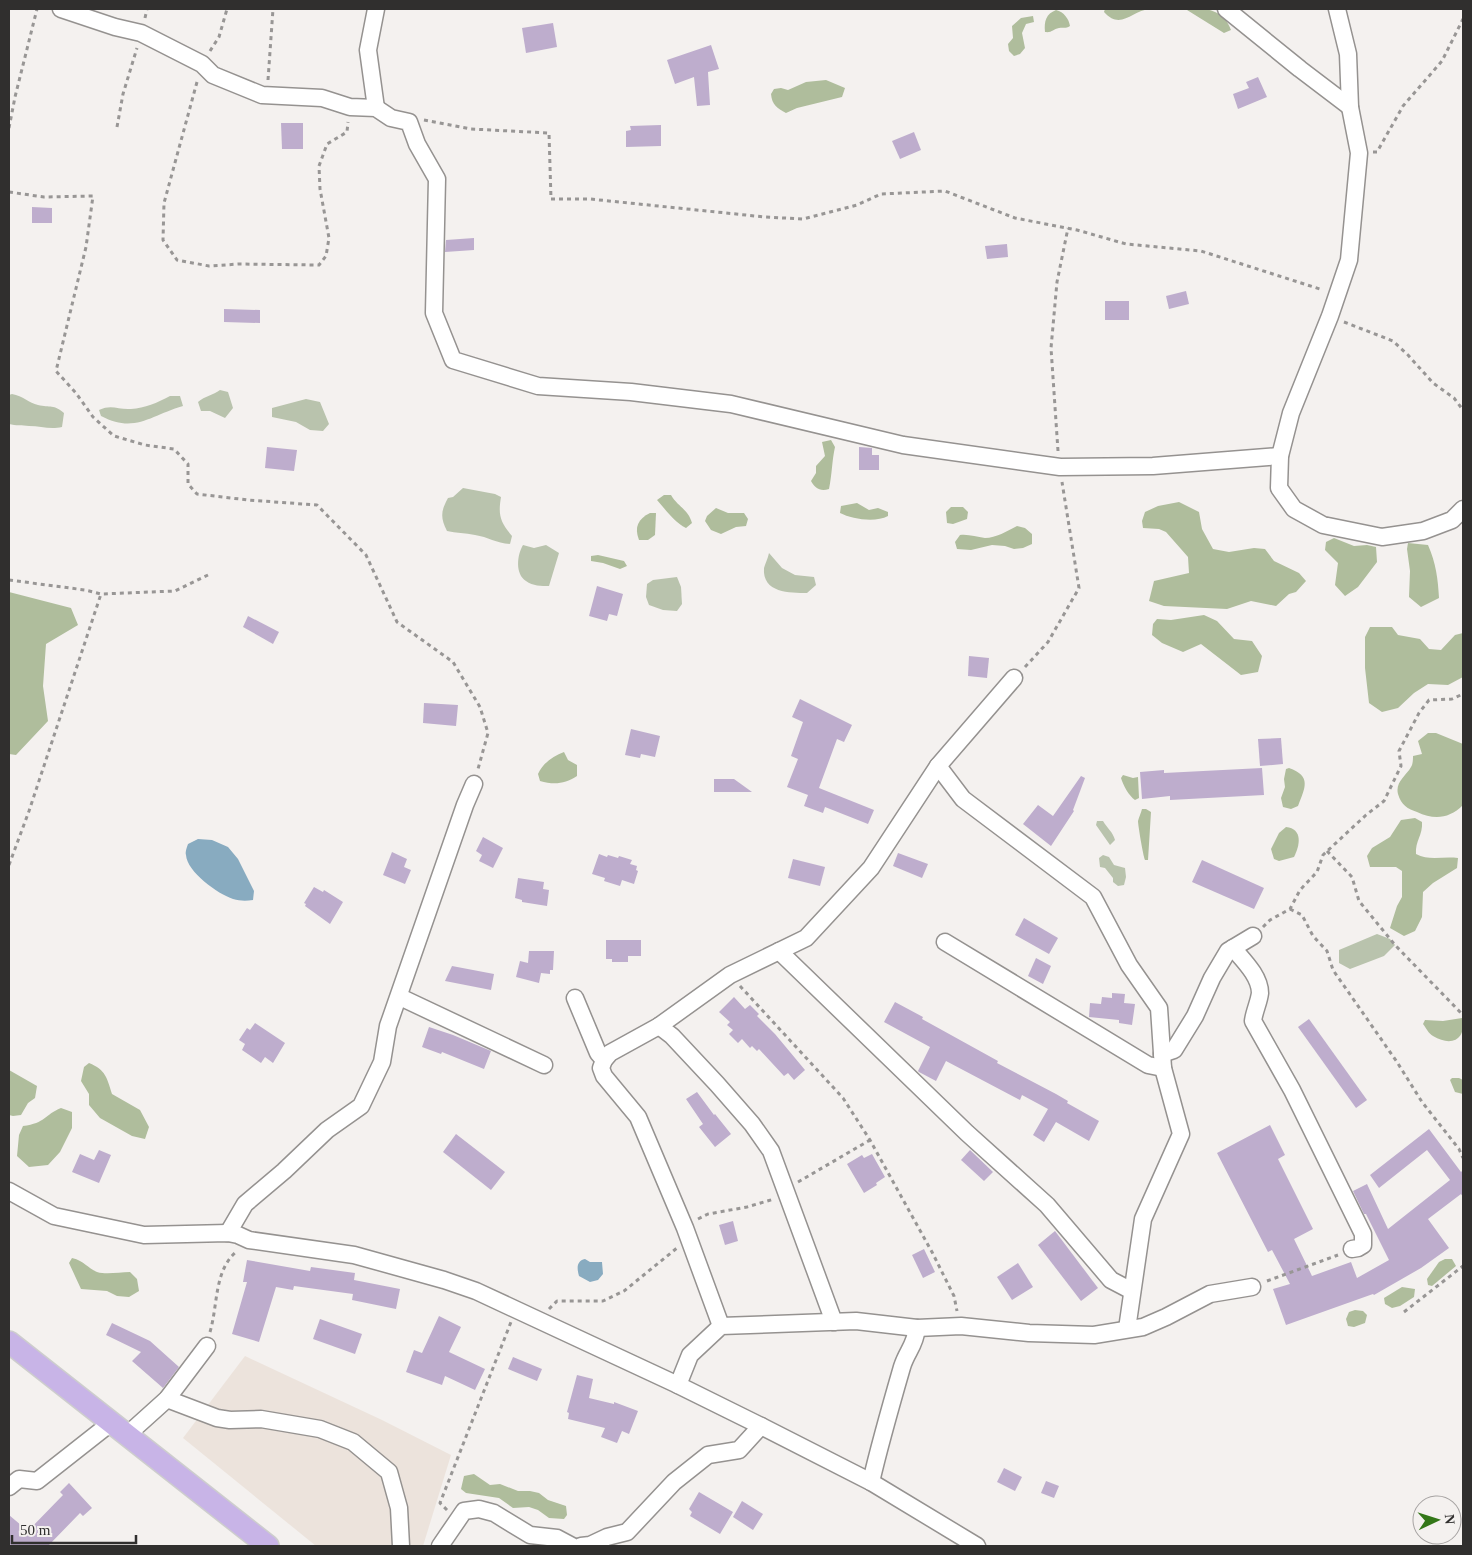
<svg xmlns="http://www.w3.org/2000/svg" width="1472" height="1555" viewBox="0 0 1472 1555" font-family="Georgia,serif">
<style>
.built{fill:#ece3dc}
.green{fill:#b9c3ad}
.forest{fill:#afbd9c}
.water{fill:#88abc0}
.building{fill:#beadcd}
.lines{fill:none;stroke-linecap:round;stroke-linejoin:round}
.minor-casing{stroke:#959290;stroke-width:19}
.major-casing{stroke:#cdcdcd;stroke-width:24}
.path{stroke:#989695;stroke-width:3;stroke-dasharray:4 4;stroke-linecap:butt}
.minor{stroke:#fff;stroke-width:16}
.major{stroke:#c8b4e7;stroke-width:21}
</style>
<rect width="100%" height="100%" fill="#f4f1ef"/>
<path class="built" d="M245,1356L382,1420L451,1455L423,1546H316L183,1438Z"/>
<g class="green">
<path d="M220,390L228,392L233,408L225,418L210,411H201L198,402C205,396 213,395 220,390Z"/>
<path d="M12,394C23,396 29,403 38,405C50,408 54,404 64,413L62,427C50,430 41,426 29,426C22,425 16,426 9,424V395Z"/>
<path d="M170,396H180L183,406C151,415 135,434 101,416L99,410C112,404 118,410 131,409C145,408 157,403 170,396Z"/>
<path d="M306,399L320,402L329,424L323,431L310,430L296,422L272,417V408Z"/>
<path d="M463,488L495,494L501,497C498,515 500,522 512,536L510,544C496,543 488,537 475,535C465,533 456,533 447,531C440,517 441,511 448,498L453,497Z"/>
<path d="M523,545L534,548L546,545L559,553L549,586C541,586 533,586 526,581C515,574 517,555 523,545Z"/>
<path d="M769,553L782,568L795,575L814,577L816,585L807,593C790,593 762,593 764,568C765,564 768,558 769,553Z"/>
<path d="M677,577L681,587L682,604L677,611L663,610L649,605L646,597L647,584L653,580Z"/>
<path d="M1097,821H1103C1107,828 1113,832 1115,840L1110,845L1096,825Z"/>
<path d="M1103,855L1109,857L1114,865L1125,868L1126,877L1124,885L1118,886L1113,882V878L1105,868L1100,867L1099,858Z"/>
<path d="M1377,934L1390,939L1395,945L1384,956L1350,969L1339,963V950Z"/>
</g>
<g class="forest">
<path d="M1105,9H1150C1132,10 1121,31 1104,12Z"/>
<path d="M1174,9C1198,9 1221,4 1231,30L1224,33L1187,10Z"/>
<path d="M1056,10C1064,12 1069,19 1070,26C1065,29 1064,27 1059,28C1053,29 1052,33 1045,32C1044,21 1046,14 1056,10Z"/>
<path d="M1033,16L1034,22L1026,24L1022,33L1025,48L1020,54L1014,56L1009,51L1008,44L1013,38L1012,26L1021,18Z"/>
<path d="M826,80L845,88L842,97L797,108L786,113C777,108 772,105 771,94L774,89L781,88L788,90L806,82Z"/>
<path d="M831,440L835,447C832,460 832,475 829,489C820,492 815,488 811,481L816,473V466L825,456L822,442Z"/>
<path d="M664,495H671C678,507 688,509 692,523L686,528C674,522 666,510 657,500Z"/>
<path d="M1179,502L1199,512L1202,529L1213,549L1229,552L1254,548L1265,549L1274,561L1299,573L1306,581L1296,592L1289,594L1276,606L1251,601L1227,609L1164,606L1149,601L1154,581L1189,573L1188,557L1166,532L1159,529L1143,528L1142,521L1145,512L1158,506Z"/>
<path d="M857,503L869,510L878,508L888,512V516C875,523 852,519 840,513L841,506Z"/>
<path d="M951,507H963L968,512L967,519L953,524L947,523L946,512Z"/>
<path d="M716,508L728,513H744L748,519L746,526L736,527L721,534L711,530L705,521L707,516Z"/>
<path d="M650,513H656L655,535L648,540H639C634,527 638,519 650,513Z"/>
<path d="M1017,526L1025,528L1032,534V544L1023,548L1014,549L1005,546L992,545L971,550L957,549L955,542L960,535C969,534 976,537 985,538C996,538 1007,531 1017,526Z"/>
<path d="M1334,538L1354,546L1367,545L1376,547L1377,562L1358,587L1345,596L1335,585L1338,563L1325,550L1326,542Z"/>
<path d="M1408,543L1428,545C1436,563 1438,579 1439,598L1421,607L1409,597L1410,571L1407,549Z"/>
<path d="M598,555L624,561L627,566L620,569L603,563L591,561V556Z"/>
<path d="M9,592L71,608L78,625L46,644L43,686L48,721L16,755L9,754Z"/>
<path d="M1204,615L1217,621L1234,639L1252,641L1262,656L1258,672L1241,675L1201,644L1183,652L1162,643L1152,635L1153,624L1157,619L1171,620Z"/>
<path d="M1370,627H1392L1398,635L1420,639L1429,649L1441,650L1455,635L1463,633V677L1448,685L1428,684L1414,693L1398,708L1382,712L1369,703L1365,668V637Z"/>
<path d="M1428,733H1436L1463,744V805C1449,819 1434,820 1417,812C1408,809 1401,805 1398,794C1395,782 1406,776 1411,767C1413,764 1413,759 1413,756L1422,754L1418,741Z"/>
<path d="M564,752L568,760L577,765V776C565,784 554,785 540,781L538,774C543,763 553,756 564,752Z"/>
<path d="M1289,768C1312,776 1305,788 1298,806L1291,809L1283,807L1281,798L1285,787L1284,779L1286,769Z"/>
<path d="M1123,775L1133,778L1138,777L1139,798L1135,800C1129,796 1123,785 1121,778Z"/>
<path d="M1142,809H1146L1151,812L1148,860H1145C1143,855 1138,825 1138,821C1139,817 1141,813 1142,809Z"/>
<path d="M1415,818L1422,822C1423,835 1415,841 1416,854C1429,861 1443,856 1458,858L1457,868L1433,883L1423,892L1422,917L1415,931L1404,936L1390,928L1397,906L1402,897V871L1396,867H1370L1367,856L1372,848L1390,837L1401,820Z"/>
<path d="M1286,827C1303,829 1300,845 1294,857L1279,861L1274,859L1271,849L1279,833Z"/>
<path d="M1462,1018C1467,1040 1451,1047 1433,1036C1429,1034 1426,1028 1423,1024L1425,1020L1443,1021Z"/>
<path d="M89,1063C106,1070 107,1078 112,1094L140,1110L149,1127L145,1139L132,1136L100,1118L89,1105V1094L81,1081L84,1067Z"/>
<path d="M9,1070L37,1086L35,1098L28,1103L21,1115L13,1116L9,1115Z"/>
<path d="M1452,1078H1459L1463,1080V1094L1455,1092L1450,1080Z"/>
<path d="M61,1108L72,1112V1128L60,1152L48,1165L29,1167L17,1156L19,1135L23,1126C46,1123 44,1115 61,1108Z"/>
<path d="M72,1258C85,1261 87,1268 97,1272C107,1275 119,1272 130,1272L137,1279L139,1291L129,1297L117,1296L107,1291L81,1289L69,1263Z"/>
<path d="M1445,1259H1452L1456,1266L1432,1286L1428,1285L1427,1279L1439,1262Z"/>
<path d="M1402,1287L1415,1289L1414,1297L1400,1306L1392,1308L1385,1304L1384,1298Z"/>
<path d="M1355,1310L1363,1311L1367,1315L1365,1323L1354,1327L1348,1326L1346,1319L1349,1312Z"/>
<path d="M474,1474L490,1485L500,1484L518,1491H530L539,1493L548,1500L566,1506L567,1515L564,1519L549,1518L538,1510L529,1507L513,1508L499,1498L466,1493L461,1489L464,1476Z"/>
</g>
<g class="water">
<path d="M198,839L212,840L228,847L238,859L254,891L253,900C246,901 240,901 233,899C218,894 187,872 186,855C185,852 187,847 188,844Z"/>
<path d="M585,1259L590,1262H602L603,1274L598,1280L590,1282L579,1276C577,1269 576,1261 585,1259Z"/>
</g>
<g class="building">
<path d="M553,23L557,47L526,53L522,28Z"/>
<path d="M711,45L719,69L708,72L710,105L697,106L694,77L675,84L667,60Z"/>
<path d="M1258,77L1267,97L1238,109L1233,94L1249,88L1246,82Z"/>
<path d="M281,123H303V149H282Z"/>
<path d="M661,125V146L626,147V131L631,130L630,126Z"/>
<path d="M914,132L921,150L900,159L892,141Z"/>
<path d="M32,207L52,208V223H32Z"/>
<path d="M474,238V250L445,252L446,240Z"/>
<path d="M1007,244L1008,257L987,259L985,246Z"/>
<path d="M1186,291L1189,304L1169,309L1166,296Z"/>
<rect x="1105" y="301" width="24" height="19"/>
<path d="M224,309L260,310V323L224,322Z"/>
<path d="M267,447L297,450L294,471L265,468Z"/>
<path d="M859,447L872,448V455H879V470H859Z"/>
<path d="M597,586L623,594L617,616L609,614L607,621L589,616Z"/>
<path d="M248,616L279,632L273,644L243,627Z"/>
<path d="M969,656L989,658L987,678L968,676Z"/>
<path d="M800,699L852,725L844,742L837,739L819,788L874,810L868,824L825,807L823,813L804,806L808,795L787,787L798,759L791,756L803,722L792,717Z"/>
<path d="M424,703L458,705L456,726L423,723Z"/>
<path d="M631,729L660,736L655,757L641,754L640,758L625,755Z"/>
<path d="M1281,738L1283,764L1260,766L1258,739Z"/>
<path d="M1262,768L1264,795L1170,800V796L1142,799L1140,772L1164,770V773Z"/>
<path d="M1081,776L1085,778L1073,810L1074,811L1051,846L1023,824L1038,805L1053,816Z"/>
<path d="M714,779H734L752,792H714Z"/>
<path d="M483,837L503,848L493,868L479,861L482,855L476,851Z"/>
<path d="M392,852L407,859L404,867L411,870L405,884L383,875Z"/>
<path d="M898,853L928,864L922,878L893,866Z"/>
<path d="M599,854L607,857L608,855L618,858L619,856L632,860L630,864L637,866L636,870L638,871L634,884L622,880L620,886L604,881L605,878L592,874Z"/>
<path d="M793,859L825,867L820,886L788,878Z"/>
<path d="M1202,860L1264,888L1254,909L1192,882Z"/>
<path d="M518,878L544,882L543,889L549,890L547,906L522,902V900L515,898Z"/>
<path d="M314,887L323,892L324,890L343,902L330,924L305,906L306,904L304,903Z"/>
<path d="M1024,918L1058,938L1049,954L1015,935Z"/>
<path d="M606,940H641V956H628V962H612V959H606Z"/>
<path d="M529,951H554L553,970H550V974L541,973L539,983L516,977L520,961L528,963Z"/>
<path d="M1036,958L1051,966L1043,984L1028,976Z"/>
<path d="M452,966L494,974L491,990L445,981Z"/>
<path d="M1112,993L1125,994L1124,1003L1135,1004L1132,1025L1119,1023V1020L1089,1017L1090,1003L1101,1004L1102,997L1112,998Z"/>
<path d="M734,997L745,1009L750,1005L759,1014L757,1016L775,1034L805,1070L794,1080L788,1073L784,1076L759,1049L757,1051L752,1046L750,1048L742,1039L738,1043L729,1034L733,1030L727,1025L730,1022L719,1012Z"/>
<path d="M895,1002L923,1017L922,1019L998,1061L997,1063L1056,1094L1068,1101L1067,1103L1099,1121L1089,1141L1056,1122L1044,1142L1033,1135L1048,1109L1022,1095L1020,1100L946,1061L936,1081L919,1072L918,1071L930,1047L884,1022Z"/>
<path d="M1309,1019L1367,1100L1356,1108L1298,1027Z"/>
<path d="M255,1023L285,1043L273,1063L265,1057L261,1063L242,1050L245,1044L239,1040L247,1028L250,1030Z"/>
<path d="M429,1027L453,1035L491,1051L484,1069L442,1052L441,1054L422,1047Z"/>
<path d="M697,1092L714,1115L715,1114L731,1134L715,1147L699,1127L703,1124L686,1099Z"/>
<path d="M1270,1125L1285,1155L1278,1159L1313,1229L1294,1239L1312,1276L1351,1262L1357,1278L1389,1260L1366,1214H1364L1353,1191L1367,1184L1388,1229L1450,1180L1427,1150L1379,1188L1370,1175L1429,1129L1461,1172L1463,1170V1197L1461,1194L1428,1219L1449,1248L1421,1268L1374,1295L1373,1294L1286,1325L1273,1289L1290,1284L1272,1250L1268,1252L1217,1153Z"/>
<path d="M456,1134L505,1172L491,1190L443,1152Z"/>
<path d="M99,1150L111,1155L99,1183L72,1172L80,1154L94,1160Z"/>
<path d="M970,1150L993,1172L984,1181L961,1160Z"/>
<path d="M872,1154L885,1177L876,1183L877,1185L864,1193L847,1164L862,1155L864,1158Z"/>
<path d="M733,1221L738,1241L725,1245L719,1225Z"/>
<path d="M1055,1231L1098,1288L1081,1301L1038,1245Z"/>
<path d="M924,1249L935,1272L923,1278L912,1255Z"/>
<path d="M247,1260L310,1271L311,1267L355,1273L354,1280L400,1289L396,1309L352,1300L353,1294L294,1286L293,1290L276,1287L259,1342L232,1334L247,1282H243Z"/>
<path d="M1018,1263L1033,1287L1012,1300L997,1277Z"/>
<path d="M439,1316L461,1327L449,1352L485,1369L475,1390L445,1376L442,1385L406,1372L414,1350L422,1353Z"/>
<path d="M320,1319L362,1334L355,1354L313,1339Z"/>
<path d="M112,1323L150,1341L179,1367L163,1388L132,1361L141,1352L106,1335Z"/>
<path d="M513,1357L542,1369L537,1381L508,1369Z"/>
<path d="M577,1375L593,1379L589,1398L614,1404V1402L638,1411L629,1434L622,1431L617,1443L601,1437L605,1428L568,1419L569,1413L567,1412Z"/>
<path d="M1004,1468L1022,1477L1015,1491L997,1482Z"/>
<path d="M1046,1481L1059,1486L1054,1498L1041,1493Z"/>
<path d="M69,1483L92,1508L83,1516L80,1513L48,1546H9V1515L28,1531L63,1495L60,1492Z"/>
<path d="M699,1492L733,1512L720,1534L690,1516L692,1512L689,1509Z"/>
<path d="M742,1501L763,1514L753,1530L733,1517Z"/>
</g>
<g class="lines">
<g class="minor-casing">
<g id="minor">
<path d="M61,9L115,27L141,33L202,64L213,75L262,95L322,98L350,107L376,108L391,118L409,122L417,144L437,179L434,313L453,360L538,386L631,392L731,404L903,445L1060,467L1153,466L1280,456"/>
<path d="M376,9L368,50L376,108"/>
<path d="M1226,9L1300,69L1350,107"/>
<path d="M1337,9L1348,54L1350,107L1359,153L1349,260L1330,316L1291,413L1280,456L1279,488L1294,509L1323,525L1382,537L1423,531L1452,520L1463,509"/>
<path d="M938,766L963,799L1093,897L1129,965L1159,1008L1163,1068L1181,1134L1143,1219L1127,1329"/>
<path d="M945,942L1148,1065L1163,1068"/>
<path d="M1233,948C1243,960 1260,976 1260,993C1259,1002 1254,1012 1253,1021L1292,1090L1363,1234V1245L1358,1248L1352,1249"/>
<path d="M779,951L967,1133L1047,1205L1111,1280L1132,1291"/>
<path d="M400,997L544,1065"/>
<path d="M575,998L598,1053L604,1060"/>
<path d="M659,1026L672,1036L717,1084L752,1124L771,1151L834,1322"/>
<path d="M1162,1054L1174,1050L1195,1016L1212,978L1228,951L1253,936"/>
<path d="M9,1191L54,1216L144,1235L228,1233L238,1235L249,1240L354,1255L444,1280L476,1291L678,1385L761,1426L871,1482L977,1546"/>
<path d="M228,1233L245,1204L284,1171L327,1130L361,1106L382,1062L388,1026L465,805L474,784"/>
<path d="M721,1326L685,1228L638,1117L604,1076L601,1068L604,1060L610,1053L659,1026L730,975L806,938L871,868L938,766L1014,678"/>
<path d="M678,1385L690,1355L721,1326L856,1321L917,1328L961,1326L1029,1333L1094,1335L1143,1327L1166,1317L1210,1294L1252,1287"/>
<path d="M167,1399L217,1418L230,1420L261,1419L320,1429L353,1442L389,1472L399,1508L401,1546"/>
<path d="M127,1435L167,1399L207,1346"/>
<path d="M871,1482C880,1443 891,1405 902,1367C907,1351 915,1346 917,1328"/>
<path d="M9,1487L19,1479L37,1481L112,1422"/>
<path d="M440,1546L464,1511L479,1509L494,1513L530,1535L557,1538L572,1546"/>
<path d="M581,1546L590,1545L607,1537L627,1532L674,1482L708,1455L739,1450L761,1426"/>
</g>
</g>
<g class="major-casing">
<path id="major" d="M9,1342L268,1546"/>
</g>
<g class="path">
<path d="M145,18L147,9"/>
<path d="M210,51L219,37L227,9"/>
<path d="M268,80L273,9"/>
<path d="M197,82L164,203L163,240L177,260L209,266L239,264L319,265L326,256L329,238L320,189L319,166L327,144L347,132L348,122"/>
<path d="M424,120L471,129L549,133L551,199H590L765,217L803,219L857,205L881,194L945,191L1015,218L1077,230L1126,244L1201,251L1323,290"/>
<path d="M117,127L123,94L137,48"/>
<path d="M9,128L15,97L37,9"/>
<path d="M1373,152H1377L1403,106L1442,61L1463,19"/>
<path d="M9,192L44,197L93,196L86,247L56,371L76,393L93,417L114,436L145,445L174,449L188,464V484L197,494L248,500L317,505L366,555L397,622L453,662L480,707L488,733L478,769"/>
<path d="M1344,322L1393,341L1408,355L1433,383L1454,398L1463,410"/>
<path d="M1058,451L1051,348L1057,282L1068,228"/>
<path d="M9,580L85,590L101,594L175,591L208,575"/>
<path d="M1025,667L1048,642L1079,588L1062,482"/>
<path d="M1327,851L1352,877L1359,901L1395,945L1463,1015"/>
<path d="M9,865L29,811L101,594"/>
<path d="M1290,909L1302,915L1313,936L1327,951L1333,970L1397,1062L1422,1102L1459,1149L1463,1158"/>
<path d="M1263,927L1270,920L1290,909L1300,890L1317,872L1323,855L1366,815L1384,801L1401,766L1399,751L1419,713L1429,700L1452,699L1463,694"/>
<path d="M740,986L843,1098L870,1140L932,1252L954,1296L957,1311"/>
<path d="M798,1182L870,1140"/>
<path d="M698,1219L708,1214L747,1207L774,1199"/>
<path d="M1267,1281L1338,1255"/>
<path d="M549,1309L557,1301H603L624,1291L677,1248"/>
<path d="M1404,1312L1463,1266"/>
<path d="M210,1332C218,1305 214,1271 236,1252"/>
<path d="M447,1510L440,1503L511,1322"/>
</g>
<use href="#minor" class="minor"/>
<use href="#major" class="major"/>
</g>
<rect width="1472" height="1555" fill="none" stroke="#302f2e" stroke-width="20"/>
<g transform="translate(1437 1520) rotate(86)"><circle r="24" fill="#f4f1ef" stroke="#a6a3a2"/>
<path d="M0-4L9 19L0 12L-9 19Z" fill="#337718"/>
<text y="-8" font-size="14" font-weight="bold" text-anchor="middle" fill="#302f2e">N</text>
</g>
<path d="M12 1535v8h124v-8" fill="none" stroke="#302f2e" stroke-width="2.5"/>
<text x="20" y="1535" font-size="15" fill="#302f2e" stroke="#f4f1ef" stroke-width="4" paint-order="stroke">50 m</text>
</svg>
